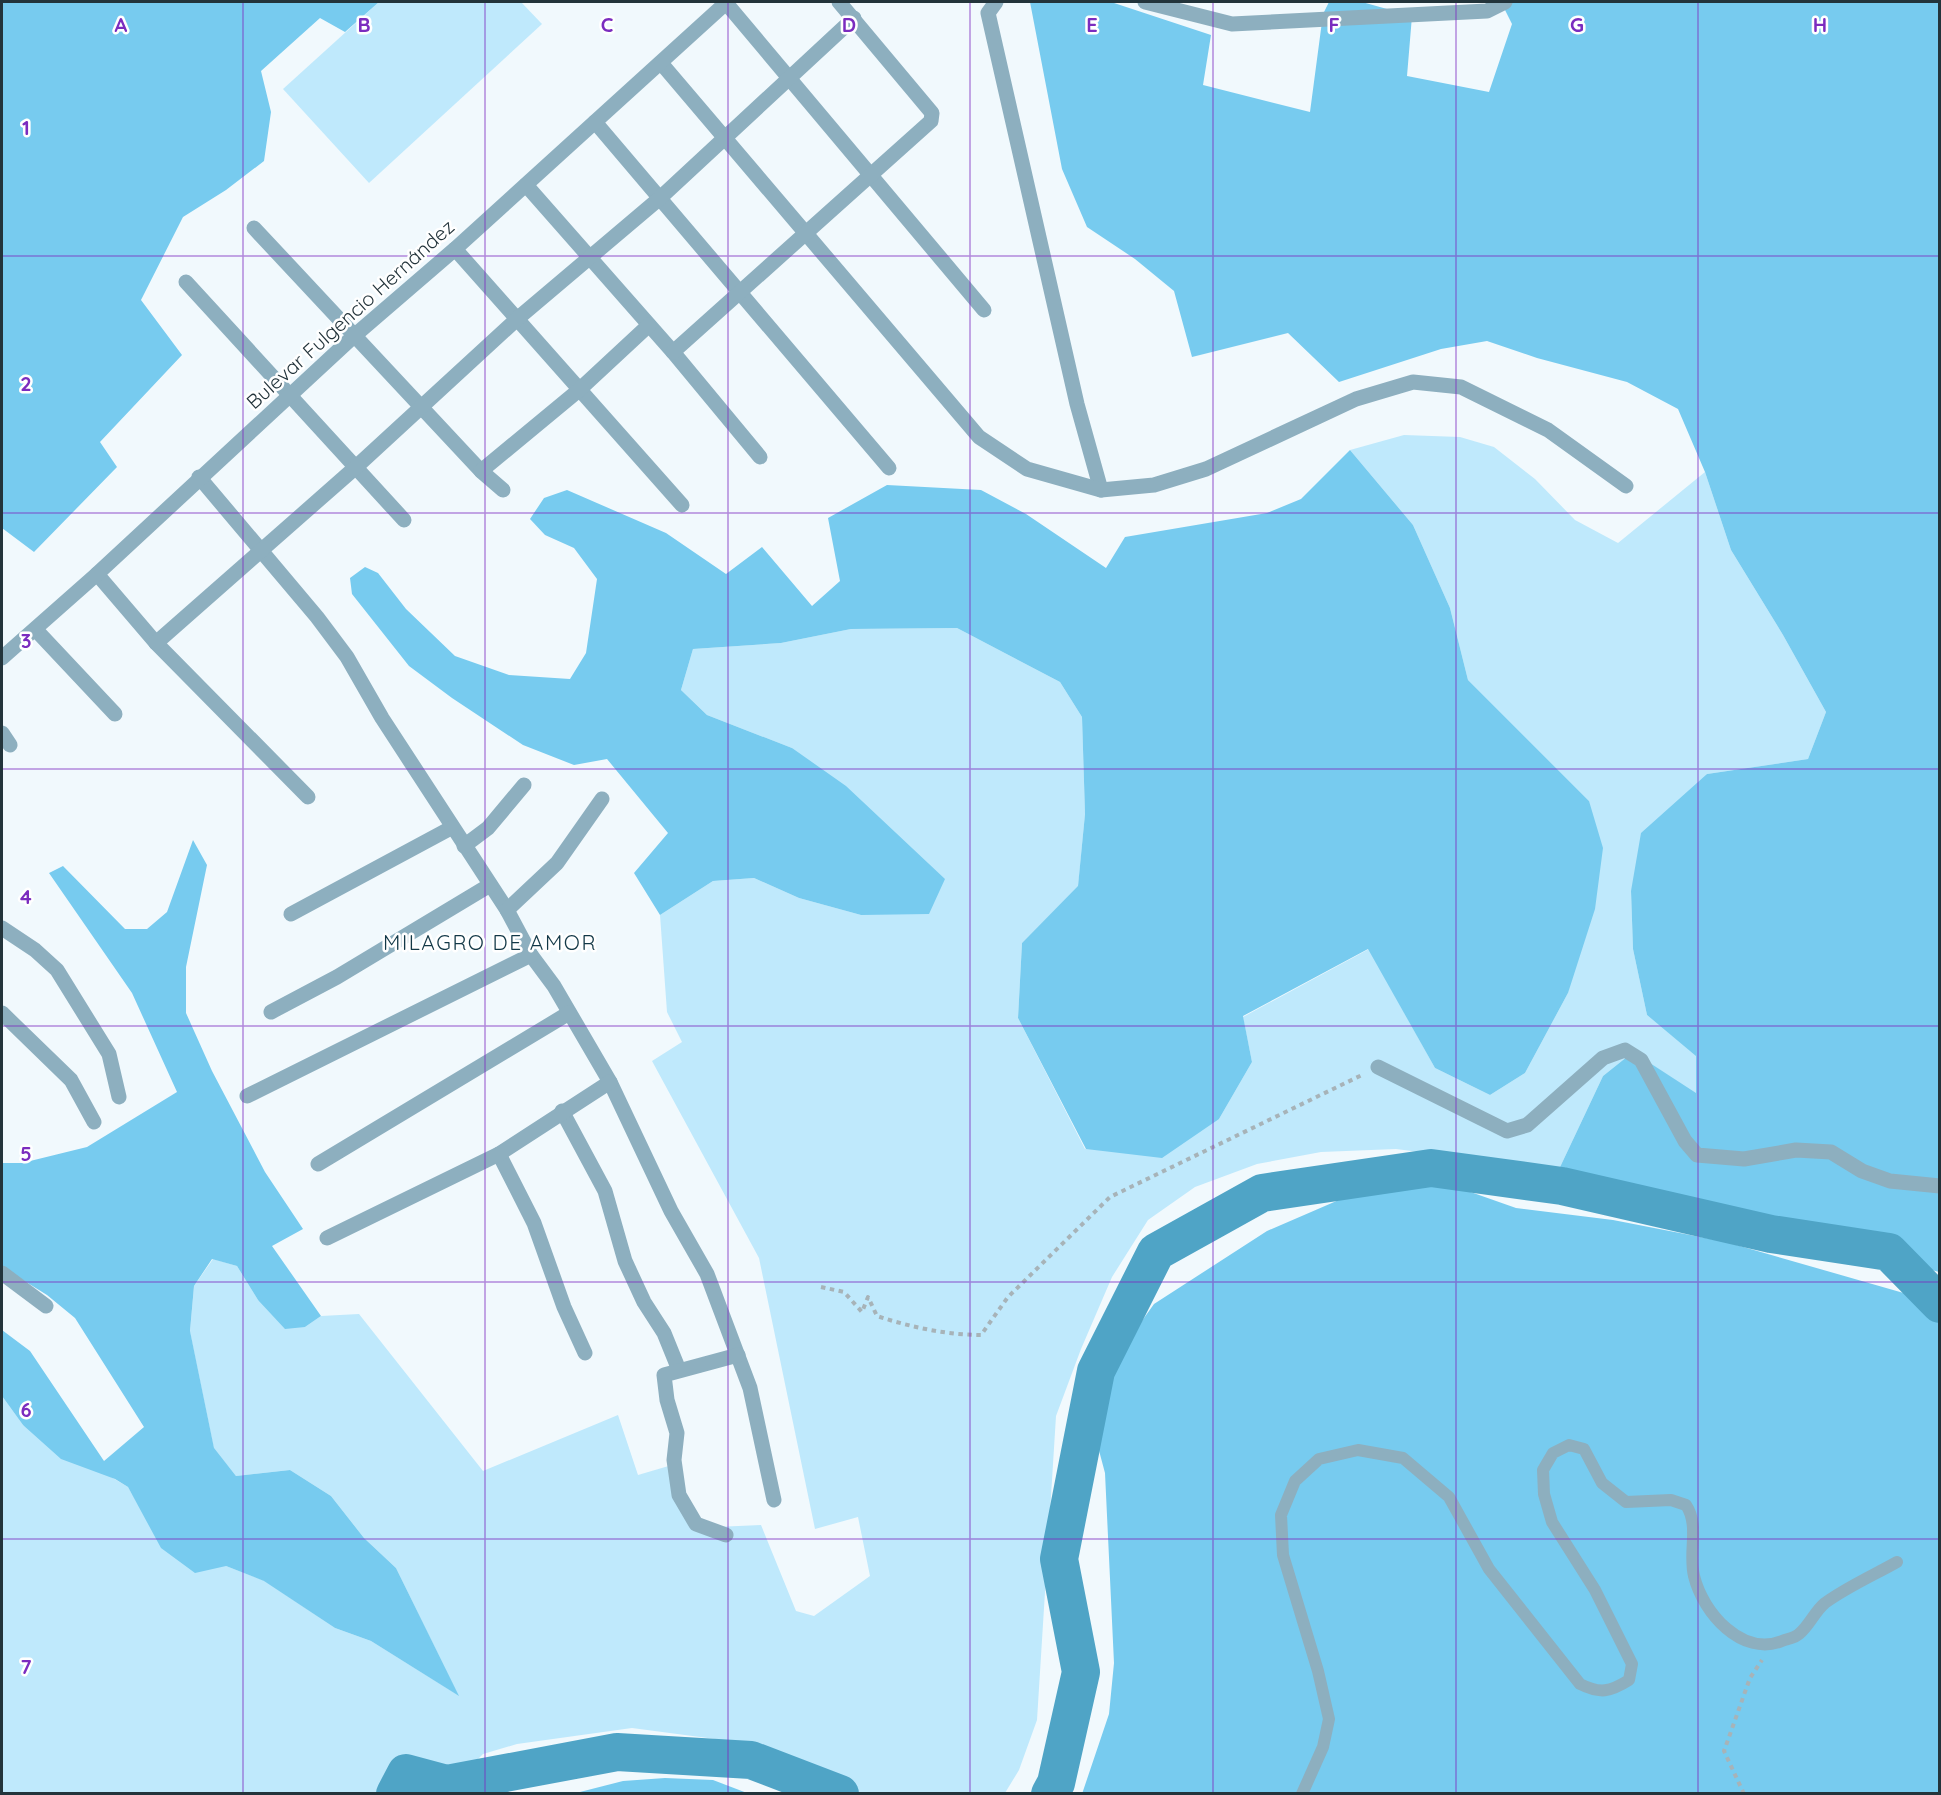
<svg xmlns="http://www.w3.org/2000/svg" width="1941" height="1795" viewBox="0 0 1941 1795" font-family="Quicksand,sans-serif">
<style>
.green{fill:#bfe9fc}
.forest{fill:#77cbef}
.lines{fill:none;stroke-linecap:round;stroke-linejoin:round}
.river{stroke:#4fa4c6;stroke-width:38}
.path{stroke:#a7b3b8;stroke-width:4;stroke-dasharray:4.5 4.5;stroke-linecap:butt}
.service{stroke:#8dafbf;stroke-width:12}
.minor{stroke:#8dafbf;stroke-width:15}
.tertiary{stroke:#8dafbf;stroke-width:15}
.grid{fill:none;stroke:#7b2cbf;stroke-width:1.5;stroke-opacity:0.55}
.labels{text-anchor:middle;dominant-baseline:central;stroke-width:5;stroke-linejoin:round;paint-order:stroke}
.street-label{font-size:20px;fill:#23343b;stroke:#fff}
.neighbourhood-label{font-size:21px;letter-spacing:1.5px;fill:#123847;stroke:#fff}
.grid-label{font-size:20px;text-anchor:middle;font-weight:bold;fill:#7b2cbf;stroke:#fff;stroke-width:5;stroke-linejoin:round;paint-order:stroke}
</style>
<rect width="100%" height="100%" fill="#f1f9fd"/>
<g class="green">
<path d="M379,2H521L542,24L369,183L283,89Z"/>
<path d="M1404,435L1460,437L1494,447L1535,479L1575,520L1618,543L1705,472L1731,550L1783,635L1826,712L1808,759L1707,774L1631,891L1633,949L1647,1015L1696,1055V1094L1633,1052L1603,1076L1553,1182L1451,1156L1396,1149L1321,1152L1257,1164L1195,1187L1148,1220L1112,1277L1081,1349L1056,1416L1037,1720L1019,1770L1005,1793H862L754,1757L715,1739L632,1728L517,1744L483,1754L444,1793H2V1396L23,1425L128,1487L145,1516L226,1566L265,1581L335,1628L371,1641L458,1695L396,1568L364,1538L331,1496L290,1470L236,1476L214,1449L190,1332L194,1286L213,1259L237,1266L258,1300L305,1327L321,1316L359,1314L483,1471L618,1415L638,1475L672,1465L693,1528L761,1525L796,1611L814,1616L870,1576L858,1517L815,1529L759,1258L652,1061L682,1042L667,1012L660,915L713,881L754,878L799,898L861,915L792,748L707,715L681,690L693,649L781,643L851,629L957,628L1060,682L1082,717L1085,814L1078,887L1022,943L1018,1018L1085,1149L1219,1119L1252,1062L1243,1017L1369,949L1435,1068L1490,1095L1525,1073L1568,993L1589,801L1468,680L1450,608L1413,525L1350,450Z"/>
</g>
<g class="forest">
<path d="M2,2H379L345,32L320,18L261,71L271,112L264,161L226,190L183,217L141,300L182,355L100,442L117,467L34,552L2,528Z"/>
<path d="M1030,2H1111L1211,35L1203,85L1310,112L1323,14L1329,2H1362L1412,16L1407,76L1489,92L1512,24L1501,2H1939V1272L1699,1207L1553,1182L1603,1076L1633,1052L1696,1093V1056L1647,1015L1633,949L1631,891L1641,833L1707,774L1808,759L1826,712L1783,635L1731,550L1705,472L1678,409L1627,382L1537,358L1487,341L1441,349L1339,382L1288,333L1192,357L1174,291L1135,259L1087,227L1062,169Z"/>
<path d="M1350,450L1413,525L1450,608L1468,680L1589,801L1603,848L1595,909L1568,993L1525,1073L1490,1095L1435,1068L1368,949L1243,1016L1252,1062L1219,1119L1162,1158L1086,1149L1018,1018L1022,943L1078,886L1085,814L1082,717L1060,682L957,628L851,629L781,643L693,649L681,690L707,715L792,748L846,786L945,879L929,914L861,915L799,898L754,878L713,881L660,915L634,873L668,833L607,759L574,765L523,745L452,698L409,666L352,594L350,578L365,567L378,573L406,609L455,656L509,675L570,679L586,653L597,579L574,548L545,535L530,519L544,498L567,490L666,533L726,574L762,547L812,606L840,581L828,518L887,485L981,490L1026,514L1106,568L1125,537L1267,513L1301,499Z"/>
<path d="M193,840L207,865L186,967V1013L212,1071L265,1172L303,1229L272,1246L321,1316L305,1327L285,1329L258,1300L237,1266L212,1259L194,1286L190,1331L214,1448L236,1476L290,1470L331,1496L364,1538L396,1568L459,1696L371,1641L335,1628L264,1581L226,1566L195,1573L161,1548L128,1487L115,1479L61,1459L23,1425L2,1396V1330L30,1351L104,1461L144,1427L75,1318L47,1295L2,1267V1163H22L87,1147L177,1092L132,993L49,873L63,866L125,929H147L167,912Z"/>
<path d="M1394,1182L1462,1189L1516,1208L1613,1220L1726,1242L1914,1296L1939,1310V1793L1082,1794L1109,1714L1114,1663L1105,1473L1093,1428L1094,1388L1154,1304L1267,1231L1355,1193Z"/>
<path d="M665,1778L713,1780L747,1793H576L623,1781Z"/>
</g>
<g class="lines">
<g class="river">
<path d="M395,1794L406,1773L447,1784L617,1752L751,1760L840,1794"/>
<path d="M1050,1794L1056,1783L1081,1672L1059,1559L1096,1371L1156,1252L1262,1193L1431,1168L1562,1186L1771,1234L1889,1252L1940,1304"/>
</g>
<g class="path">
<path d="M821,1287L844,1292L862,1312L868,1297L877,1316C910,1327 947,1335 981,1335L1008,1297L1110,1197L1364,1074"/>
<path d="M1744,1794L1724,1751L1750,1678L1762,1660"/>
</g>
<path class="service" d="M1302,1794L1323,1747L1329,1719L1318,1671L1283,1555L1281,1515L1295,1481L1319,1459L1358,1450L1403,1458L1449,1497L1489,1569L1580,1684C1600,1694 1610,1692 1629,1680L1632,1664L1595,1590L1552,1522L1544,1494L1543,1470L1553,1453L1569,1445L1584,1449L1602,1483L1626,1502L1671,1500L1686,1505C1700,1526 1688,1552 1694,1576C1703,1613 1742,1657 1782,1641C1787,1639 1795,1638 1799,1634C1809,1626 1815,1611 1825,1603C1847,1587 1874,1575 1897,1562"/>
<g class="minor">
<path d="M996,2L988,13L1077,404L1101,490"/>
<path d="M1145,2L1232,24L1487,11L1505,2"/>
<path d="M726,3L984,310"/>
<path d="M661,63L979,437L1027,469L1101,490L1154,485L1206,469L1356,399L1413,382L1461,387L1548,430L1626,486"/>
<path d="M595,122L889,468"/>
<path d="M526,185L673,352L760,457"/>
<path d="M254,228L481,471L503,490"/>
<path d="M455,249L682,505"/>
<path d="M186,282L404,520"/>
<path d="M673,352L931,121L932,113L839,2"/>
<path d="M481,471L579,390L649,325"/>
<path d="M199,477L317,617L347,657L382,718L507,910L531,955L554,986L610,1082L671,1211L707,1274L750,1388L774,1500"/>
<path d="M97,574L156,643L308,797"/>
<path d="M36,630L115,714"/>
<path d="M156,643L356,467L517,319L660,198L854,18"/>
<path d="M2,733L10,745"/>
<path d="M464,846L488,828L524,785"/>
<path d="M507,910L557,863L602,799"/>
<path d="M291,914L451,828"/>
<path d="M2,928L35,950L57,970L109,1054L119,1097"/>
<path d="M271,1012L337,977L490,885"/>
<path d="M2,1013L71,1080L94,1122"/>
<path d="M1378,1067L1507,1131L1527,1125L1603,1058L1625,1050L1641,1060L1685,1141L1697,1155L1744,1159L1796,1150L1831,1152L1862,1171L1890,1181L1940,1186"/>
<path d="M247,1096L531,955"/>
<path d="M562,1111L605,1191L625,1261L644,1302L664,1333L679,1370"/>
<path d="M499,1154L534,1223L564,1307L585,1353"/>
<path d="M318,1164L569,1013"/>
<path d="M327,1238L499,1154L610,1082"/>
<path d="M2,1273L46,1306"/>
<path d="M726,1535L696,1524L679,1495L674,1460L677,1433L667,1400L664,1375L738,1355"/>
</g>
<path class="tertiary" d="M2,658L97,574L354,336L455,249L727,2"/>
</g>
<path class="grid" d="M243,2V1794M485,2V1794M728,2V1794M970,2V1794M1213,2V1794M1456,2V1794M1698,2V1794M2,256H1940M2,513H1940M2,769H1940M2,1026H1940M2,1282H1940M2,1539H1940"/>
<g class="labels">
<g class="street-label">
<text transform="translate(350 314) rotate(-42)">Bulevar Fulgencio Hernández</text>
</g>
<g class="neighbourhood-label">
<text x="490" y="942">MILAGRO DE AMOR</text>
</g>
</g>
<g class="grid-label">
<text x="121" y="32">A</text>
<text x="364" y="32">B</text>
<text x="607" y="32">C</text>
<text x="849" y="32">D</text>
<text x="1092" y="32">E</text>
<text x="1334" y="32">F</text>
<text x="1577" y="32">G</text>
<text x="1820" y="32">H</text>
<text x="26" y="135">1</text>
<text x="26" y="391">2</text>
<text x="26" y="648">3</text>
<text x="26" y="904">4</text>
<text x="26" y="1161">5</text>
<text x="26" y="1417">6</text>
<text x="26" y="1674">7</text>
</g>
<rect width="1941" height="1795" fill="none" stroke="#23343b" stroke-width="6"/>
</svg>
